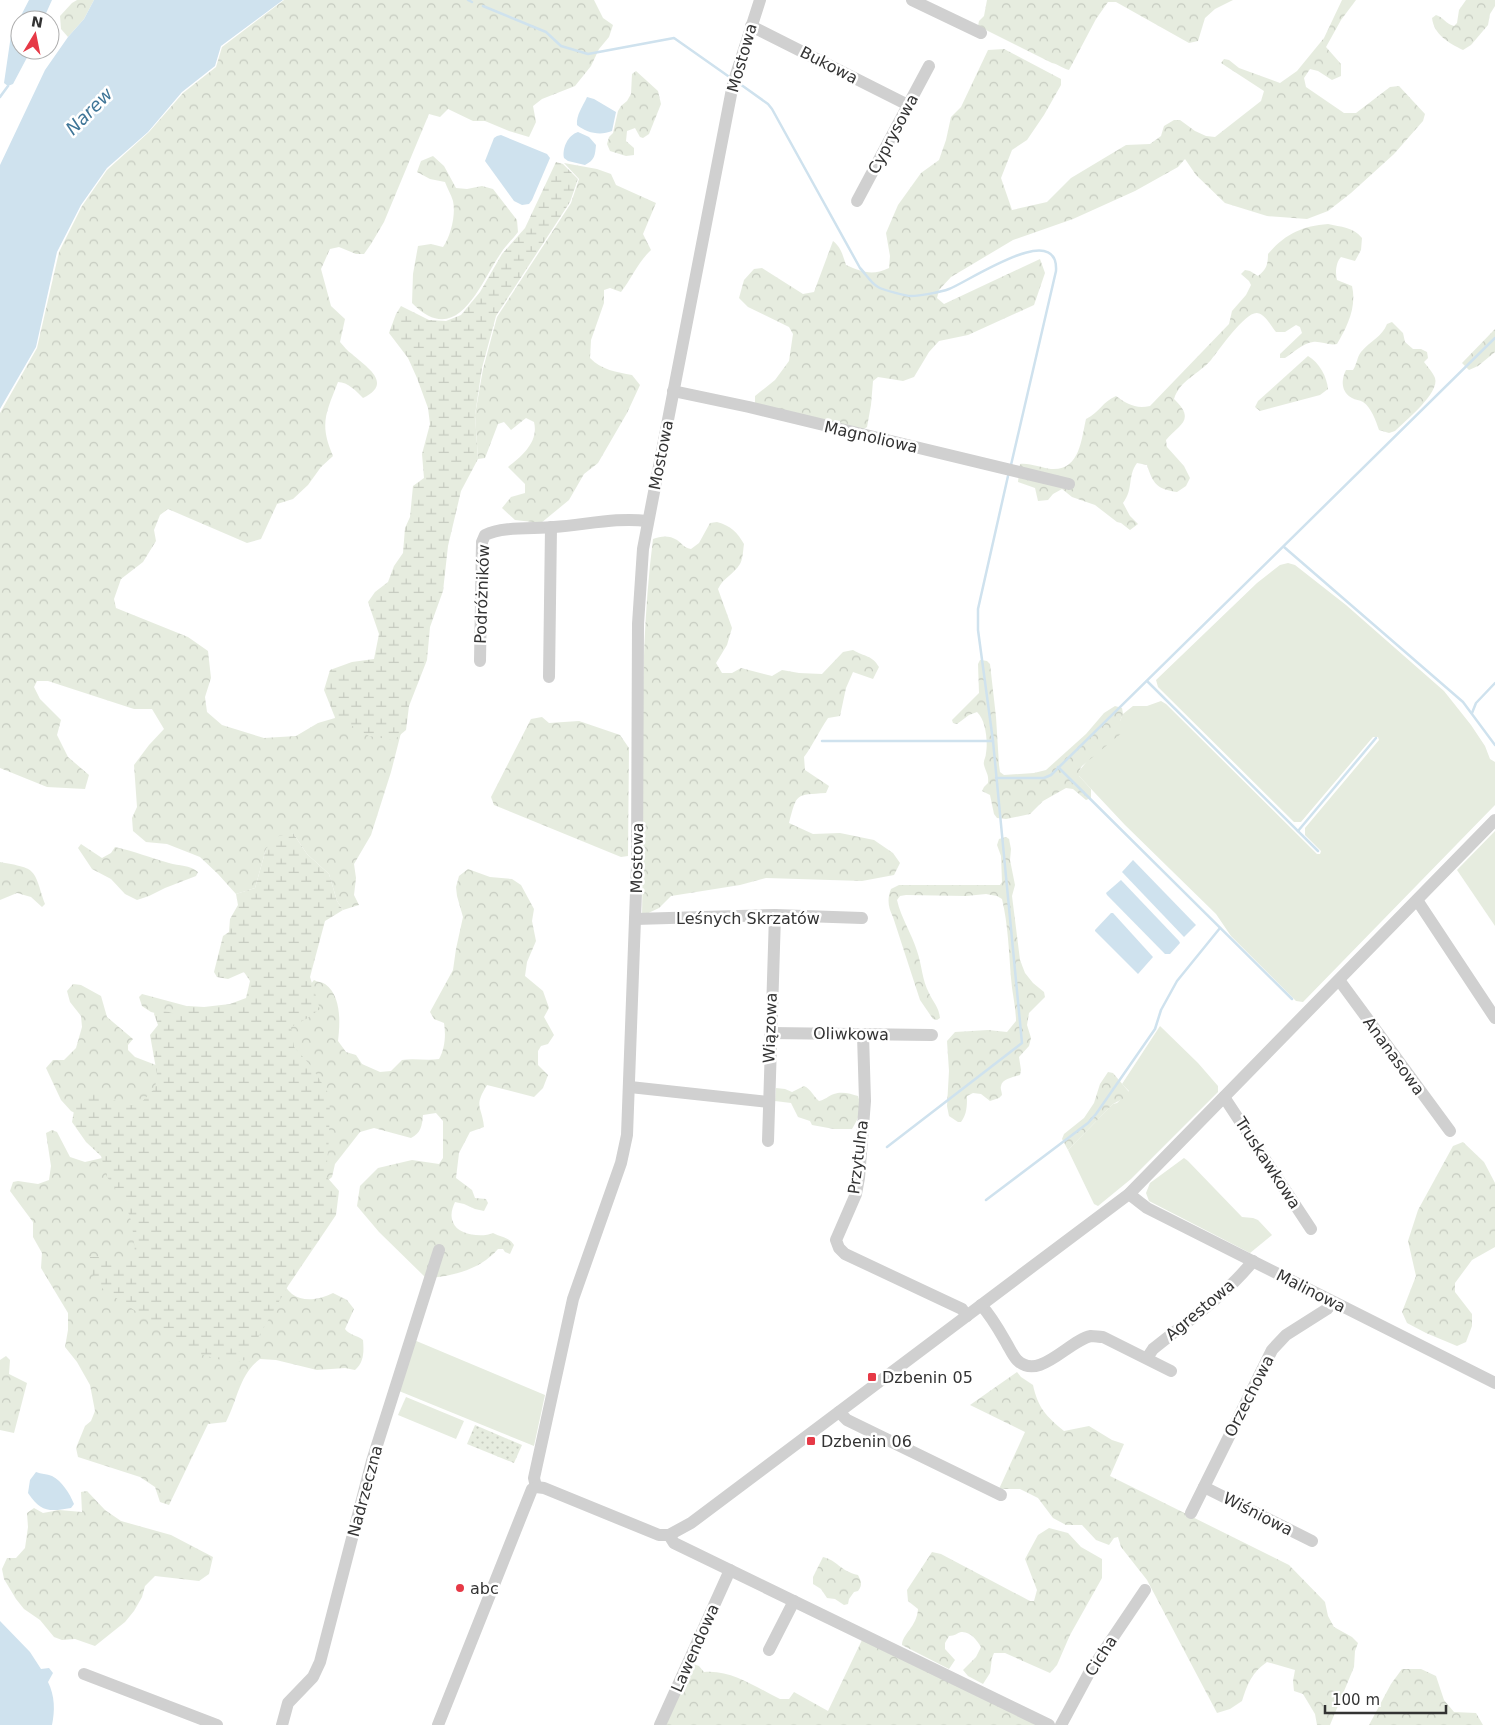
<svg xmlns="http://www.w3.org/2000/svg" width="1495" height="1725" viewBox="0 0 1495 1725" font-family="'DejaVu Sans',sans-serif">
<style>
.green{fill:#e6ecdf}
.forest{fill:url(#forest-crowns)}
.wetland{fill:url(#wetland-marsh)}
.park{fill:url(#park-dots)}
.water{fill:#cfe2ee}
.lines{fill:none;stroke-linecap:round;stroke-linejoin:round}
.stream{stroke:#cfe2ee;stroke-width:2.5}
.minor{stroke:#d0d0d0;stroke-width:12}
.poi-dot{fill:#e63946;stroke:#fff;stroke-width:2}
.labels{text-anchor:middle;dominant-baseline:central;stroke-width:5;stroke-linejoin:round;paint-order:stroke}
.street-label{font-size:16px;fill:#333;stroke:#fff}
.poi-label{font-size:16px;fill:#333;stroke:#fff;text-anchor:start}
.water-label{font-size:18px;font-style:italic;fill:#3f7597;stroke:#fff}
</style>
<defs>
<pattern id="forest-crowns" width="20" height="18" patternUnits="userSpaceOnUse" patternTransform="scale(1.25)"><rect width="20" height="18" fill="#e6ecdf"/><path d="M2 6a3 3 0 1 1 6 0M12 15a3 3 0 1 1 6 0" fill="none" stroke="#c6cbc0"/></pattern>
<pattern id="wetland-marsh" width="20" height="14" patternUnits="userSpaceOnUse" patternTransform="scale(1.25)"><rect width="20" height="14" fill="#e6ecdf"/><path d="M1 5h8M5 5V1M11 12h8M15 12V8" fill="none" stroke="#c6cbc0"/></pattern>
<pattern id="park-dots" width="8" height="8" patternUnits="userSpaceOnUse" patternTransform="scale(1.25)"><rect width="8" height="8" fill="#e6ecdf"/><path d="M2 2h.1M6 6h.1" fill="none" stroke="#c6cbc0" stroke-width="1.8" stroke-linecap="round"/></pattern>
</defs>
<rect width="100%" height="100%" fill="#fff"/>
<g class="green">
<path d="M1288,563L1295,565L1346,605L1444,691L1471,725L1485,746L1490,759L1495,762V805L1303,1002L1296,1001L1231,936L1216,914L1125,825L1079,776V771L1120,721L1123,714L1133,706H1147L1161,701L1166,704L1317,854H1320L1321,851L1305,835V828L1379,740L1378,737H1373L1301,822H1294L1158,687L1156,680L1257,583L1280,565Z"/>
<path d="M1495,831V926L1457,870Z"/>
<path d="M1160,1026L1198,1063L1218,1086V1092L1131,1179L1098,1206L1094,1204L1068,1150L1113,1104L1117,1103L1129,1091L1122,1084Z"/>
<path d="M1184,1158L1188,1161L1242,1217L1253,1218L1258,1220L1272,1235L1250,1253L1149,1201L1146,1193L1150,1183Z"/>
<path d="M414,1340L545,1395L534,1446L399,1391Z"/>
<path d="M406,1397L464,1421L456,1439L398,1415Z"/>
</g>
<g class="forest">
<path d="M77,0H94L84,19L68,37L61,29L60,16L72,3Z"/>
<path d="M284,0H594L603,18L613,25L609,37L599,49L591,66L575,86L542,99L533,106L536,122L529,137L509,131L485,121H473L448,109L440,117L429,114L384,222L371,244L364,254H356L339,247L330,249L321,269L331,306L345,319L340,342C344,346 347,351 352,354C366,367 394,383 363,398C356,391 348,382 338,382C326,413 319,424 333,456L321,467L308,485L293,499L277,504L261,539L247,543L168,509L160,515L154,530L156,541L143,562L121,579L114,599L116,608L188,637L208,651L211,678L205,697L207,712L222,725L264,738L296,736L318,723L335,718L331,702L402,729L391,772L371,835L354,864L356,878L354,895L359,905L343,910L337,901L329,874L307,854L293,833L266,849L255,888L236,894L218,874L200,857L167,844L146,842L133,831L132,818L137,807L134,765L149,745L164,729L152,709H134L48,681H37L34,687L40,699L61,720L57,735L68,757L89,775L85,789L47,787L0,768V413L37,348L59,252L82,206L107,170L149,132L183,93L216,67L222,47Z"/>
<path d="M987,0H1233L1215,9L1205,18L1198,41L1189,43L1116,2H1108L1096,19L1069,70C1062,68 1058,64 1052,63L978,26L979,21L984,16Z"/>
<path d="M1342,0H1356L1341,20L1326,47L1341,64V76L1332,80L1318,71L1310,69L1304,78L1306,87L1344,113H1356L1390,87L1399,86L1425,114L1423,121L1394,154L1351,193L1328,211L1307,219L1267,216L1225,203L1196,175L1185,159L1178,167L1135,191L1073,219L1013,240L951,277L939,290L937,298L944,304L1040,259L1045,273L1034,305L968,335L939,341L929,352L914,377L903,381L878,377L873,381L871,405L867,427L861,431L755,406V396L775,380L789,361L793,334L789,327L748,307L739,298L744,280L754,269L762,268L803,294L814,292L833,241C841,247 843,256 846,265C862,272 872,276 889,268L890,256L886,233L898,205L921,173L939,160L946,140L951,117L961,107L988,50L1004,49L1061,79V85L1044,115L1027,140L1012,150L1001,178L1012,210L1047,202L1071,178L1126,145L1150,144L1161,136L1164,126L1174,120H1180L1195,131L1206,136L1215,137L1261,101L1264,91L1221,63L1224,59L1229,60L1239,68L1280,83L1297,71L1324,38Z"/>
<path d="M1466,0H1495V6L1490,14L1488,25L1471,45L1463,50C1449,43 1434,35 1432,18L1436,15C1443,17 1446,24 1454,26L1457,23L1459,10Z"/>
<path d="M636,71L658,91L661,104L649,134L643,138L640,137L635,128L627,131L626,141L634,148V155L626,156L610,151L607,144L609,137L613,133L618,111L621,106L627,101L631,94L632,74Z"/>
<path d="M433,156L444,166L456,188L467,189L482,186L493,189L517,220L518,232C513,239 506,245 501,253C480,283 458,350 412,303L413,274L418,246L431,244L443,247C451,236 456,214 453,201C451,194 447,188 445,182L430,179L417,172L421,161Z"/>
<path d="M564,163L597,169L611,174L616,185L656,203L643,234L651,250C638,262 632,278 621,292L610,288L604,290V303L591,340L590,358C601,370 617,372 632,375L640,385L627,413L598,463L584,474L569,500L541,523L515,520L502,508L511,497L525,493V484L508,467C522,456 539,442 534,422L526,418L511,430L504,422L498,424L485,458L478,459L475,415L483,369L497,317L571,203L579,179Z"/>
<path d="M1328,224C1341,227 1353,227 1362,238L1361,250L1355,261L1341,257C1336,262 1335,273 1337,280L1352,286C1357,307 1347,327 1337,344C1329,346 1321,341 1313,342C1303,343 1293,353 1285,358H1280V354L1302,333L1300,327L1296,325L1285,332H1276C1271,326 1265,314 1257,313C1245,312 1219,350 1211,360C1199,374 1180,380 1174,399C1196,420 1180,424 1166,440L1167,447L1184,466L1190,478L1186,486L1177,492C1157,489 1153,484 1147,465L1137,463C1127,477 1134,488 1123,503L1130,516L1138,524L1130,530L1121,523L1117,522L1095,505L1072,497L1062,489L1053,494L1048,500L1038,501L1035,488L1018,482L1020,464C1031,463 1041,468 1051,469C1080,471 1081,440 1086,419C1100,412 1102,402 1116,396C1127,404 1135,409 1150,406L1229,324L1232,311L1246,295L1251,285L1249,281L1241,274L1245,270L1250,271L1258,276C1266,270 1268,265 1268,254C1285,234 1302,226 1328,224Z"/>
<path d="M1392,322L1403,333L1405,342L1413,349H1421L1427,352L1428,358L1424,362C1428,367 1433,373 1435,378C1440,393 1405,421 1395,431L1389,433L1379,430C1376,421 1371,407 1363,402C1360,400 1355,400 1352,398C1341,392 1341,380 1346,370H1353C1357,364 1357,357 1361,352C1370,341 1382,337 1387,324Z"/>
<path d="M1495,329V352L1478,366L1469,370L1462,363Z"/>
<path d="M1308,356C1319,362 1327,377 1328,389L1320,395L1260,411L1255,407L1258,401Z"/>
<path d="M717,522C731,526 737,532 744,544C743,550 743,559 740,564C734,574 723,578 718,589L732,628L727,645L716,663L722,673H732L741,668L772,676L782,670L799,673L822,674L843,652L853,650C865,657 872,655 879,667L873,679L853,672L846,688L840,716L828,718C819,731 813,745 804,757L805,770L829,786L826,793C795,795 797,793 789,823L813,834L840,833L874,840L893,853L900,863L894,875L862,881L766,878L740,885L671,896L659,908L642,916C645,790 637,664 653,539C661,536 669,535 677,540C683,544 682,547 691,549L699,543L710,523Z"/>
<path d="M980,660L987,661L990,664L996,717L999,765L1000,772L1004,775L1034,773L1046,770L1086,734L1104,713L1115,706L1122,708L1123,714L1120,721L1123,732L1082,766L1079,771V776L1091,789V798L1086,800L1073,789L1066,788L1043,801L1030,814L1006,819L997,818L994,814L990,795L982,791L984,787L988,783C989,774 986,773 984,765C983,760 986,758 986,753C988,742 986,720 977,712L969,715L957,724L953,723L952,720L979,693L978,664Z"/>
<path d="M542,717L549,723L579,721L620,735L629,748L628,856L621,857L494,805L491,797L531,719Z"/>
<path d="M1006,837L1009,839L1011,849L1010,860L1015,885L1012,896L1020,960L1025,973L1033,983L1044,992L1045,997L1029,1013L1027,1025L1031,1038L1029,1046L1019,1057L1021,1070L1020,1075C1014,1077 1002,1079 1001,1086C1000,1089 1002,1092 1002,1095L999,1098L990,1101L981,1094L973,1093L967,1096C967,1106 967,1114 961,1122H958L949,1116L947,1106L949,1071L947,1041L955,1032L988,1030L1007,1032L1016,1021C1016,1007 1012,993 1011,978C1009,952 1008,924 1002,899L997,896L986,894L966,896L906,895L900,896L897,900C901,918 912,934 917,951C922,965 922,980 929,993C933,1002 939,1007 940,1018L937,1020L933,1019L920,1000L893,917C888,907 887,899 891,889L899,885H1000L1002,882L1001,856L997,845L999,839Z"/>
<path d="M81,844L102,858L111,853L115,847C134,851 151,858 169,863C179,866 190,865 198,872L196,876L165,888L149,896L137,900L125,894L111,879L92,869L78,848Z"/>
<path d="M0,862C38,869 33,868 45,904L42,907L31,897L17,893L0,900Z"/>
<path d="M468,869L490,877L512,879L521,885L534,909L532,921L536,941L527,962L525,976L543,991L549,1008L544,1017L554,1035L548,1044L541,1046L538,1051V1065L548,1075L543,1088L534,1097L487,1085C473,1108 482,1105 484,1127L470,1132L459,1153L456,1178L472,1190L475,1198L486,1199L488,1203L484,1211L475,1209L464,1204L455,1202C452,1209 450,1215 453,1222C457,1235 482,1238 493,1233C500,1237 509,1237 514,1245L510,1254L505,1252L503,1249H498C481,1269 452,1277 426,1278L379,1232L357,1206L360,1186L378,1168L412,1160L439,1164L443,1158V1121L436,1113L423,1115C422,1126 421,1133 411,1138L374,1128L360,1132L335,1164L332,1177L317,1190L279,1279C283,1283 287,1290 292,1294C304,1303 321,1299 333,1293L347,1300L354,1309L345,1329C349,1335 357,1335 363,1340C364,1352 364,1362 355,1370L345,1368L317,1370L276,1360L260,1359C239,1375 238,1399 226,1422L208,1424L169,1505L160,1502L155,1487L140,1477L78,1457L76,1448L85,1426L91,1421L95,1411L90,1385L77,1362L65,1347L68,1330V1313L41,1268L42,1253L33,1237V1222L10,1191L13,1182L18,1181L38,1184L49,1180L51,1166L46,1133L52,1130L57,1132L70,1157L85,1162L115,1155L86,1119L71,1111L61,1100L46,1068L53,1060H64L76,1048L82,1027L81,1016L70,1002L67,991L73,984L81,985L101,996L107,1017L133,1039L128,1045V1050L135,1057L169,1070L182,1020L151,1012L142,1006L139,997L142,994L194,1008H219L304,993L314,980C317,982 322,982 325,984C342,996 340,1024 338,1041L346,1052L356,1055L362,1064L380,1072L391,1071L402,1060C414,1058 427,1061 439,1059C445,1049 446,1035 444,1023L434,1019L430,1012L453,970L456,949L463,917L457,896L456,887L459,876Z"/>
<path d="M1108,1072L1113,1073L1129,1092L1128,1096L1113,1104L1068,1150L1062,1139L1064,1134L1084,1118L1094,1103L1100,1084Z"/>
<path d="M804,1086C811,1089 813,1096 819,1101C825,1100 828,1096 834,1094C842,1091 851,1094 858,1096C863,1110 859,1117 852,1129H834L812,1125L810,1121L798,1117L791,1103L775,1101L776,1088L785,1089L792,1092Z"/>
<path d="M1463,1142L1484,1162L1495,1183V1247L1472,1260L1455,1283V1292L1472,1314V1326L1466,1342L1457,1346L1426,1333L1407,1323L1402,1312L1416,1276L1408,1241L1418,1210L1453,1146Z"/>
<path d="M6,1356L10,1360L9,1374L27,1383L14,1433L0,1430V1360Z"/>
<path d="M1017,1372L1021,1377L1033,1385C1038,1408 1046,1416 1064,1431L1089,1426L1112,1440L1124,1444L1110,1476L1289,1565L1325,1602L1328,1616L1334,1627L1352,1637L1358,1643L1355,1651L1354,1667L1330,1725H1317L1315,1714L1303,1694L1294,1691L1293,1681L1295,1670L1267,1662C1252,1672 1247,1685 1242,1701L1230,1709L1217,1713L1147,1580L1121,1547L1118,1537L1114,1538L1109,1545L1096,1540L1082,1525H1066L1053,1518L1038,1498L1020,1489H999L1025,1432L970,1405Z"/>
<path d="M87,1491L105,1510L121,1521L171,1535L213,1557L209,1574L199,1581L155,1576L145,1586L142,1597L134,1611L125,1622L95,1646L75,1639L62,1640L54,1637L40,1620L24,1609L16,1599L4,1579L2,1569L7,1558H16L25,1548L28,1527L27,1513L34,1508L43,1513L59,1510L82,1512L81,1492Z"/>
<path d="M1049,1528L1068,1533L1081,1547L1102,1559V1578L1070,1635L1057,1665L1050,1673L1005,1653H994L992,1658L990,1673L983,1684L968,1676L963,1670L976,1657L981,1647C977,1640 970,1631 961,1632C957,1633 955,1636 949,1636L945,1643V1649L955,1660L949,1669L902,1645C902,1634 917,1627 918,1609L908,1601L907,1590L932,1552L941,1554L1030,1601H1034L1037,1590L1025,1559L1038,1535Z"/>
<path d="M823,1557C837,1560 840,1571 858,1575C861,1581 863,1585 858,1591L854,1592L849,1599L848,1604L844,1605L835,1599L827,1598L821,1589L813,1584V1577Z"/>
<path d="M862,1640L1038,1725H666L693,1664L699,1666L704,1672C731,1669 757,1688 780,1699H789L794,1692L828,1711Z"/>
<path d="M1402,1669H1421L1436,1676L1444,1700L1454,1712L1476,1713L1483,1725H1369L1391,1684Z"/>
</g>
<g class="wetland">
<path d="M556,162L563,164L578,179L570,202L496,316L482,368L475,415L478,459L461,491L448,546L443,591L430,627L427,660L409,706L406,730L394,740L369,736L334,715L324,690L330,670L352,662L374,659L379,634L368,602L375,592L388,582L394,566L403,553L405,528L410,517L413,486L424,478L422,454L430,424L428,408L417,378L408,358L389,333L396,314L401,306L429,320L446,321L461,315L480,292L502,254L525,228Z"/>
<path d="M293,833L307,854L329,874L337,901L343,910L325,921L310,977L320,1009L306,1019L291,1027L294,1047L311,1066L330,1096L329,1138L326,1176L339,1191L336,1215L288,1286L245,1360L233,1363L199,1354L103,1289L91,1272L90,1257H108L124,1263L135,1252L132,1224L125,1202L107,1177L101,1156L86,1142L72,1122L77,1094L91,1092L127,1105L138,1106L155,1088L157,1074L150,1035L158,1025L154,1014L156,1008L175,1014L188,1006L204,1007L230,1004L246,998L250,981L244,972L228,979L217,977L214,972L223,936L229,932L230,919L238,905L236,894L255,888L266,849L275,837Z"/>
</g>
<path class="park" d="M475,1425L522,1445L514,1463L467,1444Z"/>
<g class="water">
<path d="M29,0H52L43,20H20V50H31L13,84L8,86L4,83L11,35Z"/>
<path d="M94,0H283L221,46L215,66L182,92L148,132L107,168L81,205L57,252L36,347L0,409V165L45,70L68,37L84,19Z"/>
<path d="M587,97L594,99L616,112L612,131C600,136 587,133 577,125C576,115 583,106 587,97Z"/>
<path d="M578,132L589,137L596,145C595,155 595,160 585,165L568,161L564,158C562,148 568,135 578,132Z"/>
<path d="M501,135L547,154L550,158L532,200L529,204L522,205L514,201L485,161L494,138L497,136Z"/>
<path d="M1133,860L1196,925L1184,937L1122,872Z"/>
<path d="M1121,880L1179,941L1180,943L1170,954H1165L1107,895L1106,893Z"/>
<path d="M1111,913H1113L1153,957L1138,974L1095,931V930Z"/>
<path d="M36,1472C41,1474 47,1474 52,1476C62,1481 70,1494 74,1504L71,1508C49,1512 41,1512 28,1493L30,1480Z"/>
<path d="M0,1621L30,1652L41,1669L49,1668L53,1673L48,1682C55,1696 55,1711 52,1725H0Z"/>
</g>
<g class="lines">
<g class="stream">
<path d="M468,0L472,2"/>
<path d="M483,6L546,32L561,46L588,54L674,38L728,76"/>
<path d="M740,84L768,104L772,109L860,268C865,273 871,283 878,287C883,290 906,296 911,296C920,296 941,292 949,289C968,282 1059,219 1056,271L1011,465"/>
<path d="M0,97L8,86"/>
<path d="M1284,547L1463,702L1495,745"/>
<path d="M1147,681L1318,851"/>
<path d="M1472,713L1476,703L1495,683"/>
<path d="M822,741H993"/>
<path d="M1058,767L1292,999"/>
<path d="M996,778H1044L1051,775L1495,338"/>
<path d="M1298,831L1376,738"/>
<path d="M887,1147L1022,1043L993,741L978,630V609L1008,476"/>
<path d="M986,1200L1088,1123L1096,1114L1155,1029L1161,1010L1177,981L1220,928"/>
</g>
<g class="minor">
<path d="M912,0L981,33"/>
<path d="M751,26L908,105"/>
<path d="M857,201L929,66"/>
<path d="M673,391L749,407L1069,484"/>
<path d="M480,661L482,542L485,535C503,526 534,529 554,527C585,525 617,517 647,521"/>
<path d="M549,677L551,527"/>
<path d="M1417,900L1495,1018"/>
<path d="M635,919L775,915L862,918"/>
<path d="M1339,980L1450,1131"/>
<path d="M770,1033L932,1035"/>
<path d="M863,1035L865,1101L859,1178L856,1194L836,1240L839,1248L845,1254L962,1309L967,1316"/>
<path d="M630,1087L768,1102"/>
<path d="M1224,1097L1311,1229"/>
<path d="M768,1141L775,915"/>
<path d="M1129,1194L1147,1208L1495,1383"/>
<path d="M981,1305C992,1317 999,1330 1007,1344C1010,1349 1013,1356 1017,1360C1039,1382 1069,1340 1091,1336C1095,1336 1099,1337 1103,1337L1171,1371"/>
<path d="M1147,1358L1153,1349C1185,1323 1227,1294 1253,1261"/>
<path d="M839,1412L847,1420L1001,1495"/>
<path d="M536,1487L534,1478L573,1299L621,1163L627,1135L637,865L638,624L643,549L733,84L760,0"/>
<path d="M1204,1487L1312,1541"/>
<path d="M1191,1513L1272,1350L1286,1335L1327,1309L1333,1302"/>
<path d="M669,1535L674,1543L1049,1725"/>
<path d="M769,1650L794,1601"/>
<path d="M84,1674L217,1725"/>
<path d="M282,1725L288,1703L313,1677L320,1662L372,1461L439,1250"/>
<path d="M438,1725L532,1489L536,1487L544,1488L659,1535H669L691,1523L1129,1194L1495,820"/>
<path d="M660,1725L730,1570"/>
<path d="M1061,1725L1089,1673L1145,1590"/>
</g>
</g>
<g class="poi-dot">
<rect x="867" y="1372" width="10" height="10" rx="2.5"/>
<rect x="806" y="1436" width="10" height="10" rx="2.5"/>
<circle cx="460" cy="1588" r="5"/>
</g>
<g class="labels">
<g class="street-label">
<text transform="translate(742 58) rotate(-74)">Mostowa</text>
<text transform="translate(829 65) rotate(27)">Bukowa</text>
<text transform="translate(893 134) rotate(-62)">Cyprysowa</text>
<text transform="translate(871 437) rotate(13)">Magnoliowa</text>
<text transform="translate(661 455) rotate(-79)">Mostowa</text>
<text transform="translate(482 594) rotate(-88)">Podróżników</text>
<text transform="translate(637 858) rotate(-89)">Mostowa</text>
<text x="748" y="918">Leśnych Skrzatów</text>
<text transform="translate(770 1028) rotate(-88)">Wiązowa</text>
<text transform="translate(851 1034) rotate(1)">Oliwkowa</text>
<text transform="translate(1394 1056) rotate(54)">Ananasowa</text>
<text transform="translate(858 1157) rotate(-83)">Przytulna</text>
<text transform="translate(1268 1163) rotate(57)">Truskawkowa</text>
<text transform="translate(1311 1291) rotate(27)">Malinowa</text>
<text transform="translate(1200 1310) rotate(-40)">Agrestowa</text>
<text transform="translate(1249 1396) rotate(-63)">Orzechowa</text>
<text transform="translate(365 1491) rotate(-75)">Nadrzeczna</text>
<text transform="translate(1258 1514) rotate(27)">Wiśniowa</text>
<text transform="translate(695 1648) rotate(-66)">Lawendowa</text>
<text transform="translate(1101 1656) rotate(-57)">Cicha</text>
</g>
<g class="poi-label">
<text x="882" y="1377">Dzbenin 05</text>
<text x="821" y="1441">Dzbenin 06</text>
<text x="470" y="1588">abc</text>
</g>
<g class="water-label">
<text transform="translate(89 111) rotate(-45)">Narew</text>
</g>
</g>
<g transform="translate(35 35) rotate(10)"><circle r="24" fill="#ffffff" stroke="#adadad"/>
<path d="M0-4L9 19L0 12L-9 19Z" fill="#e63946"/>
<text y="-8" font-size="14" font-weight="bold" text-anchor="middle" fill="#333333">N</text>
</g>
<path d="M1325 1705v8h121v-8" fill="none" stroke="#333333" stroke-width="2.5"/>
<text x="1332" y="1705" font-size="15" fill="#333333" stroke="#ffffff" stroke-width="4" paint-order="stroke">100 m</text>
</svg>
